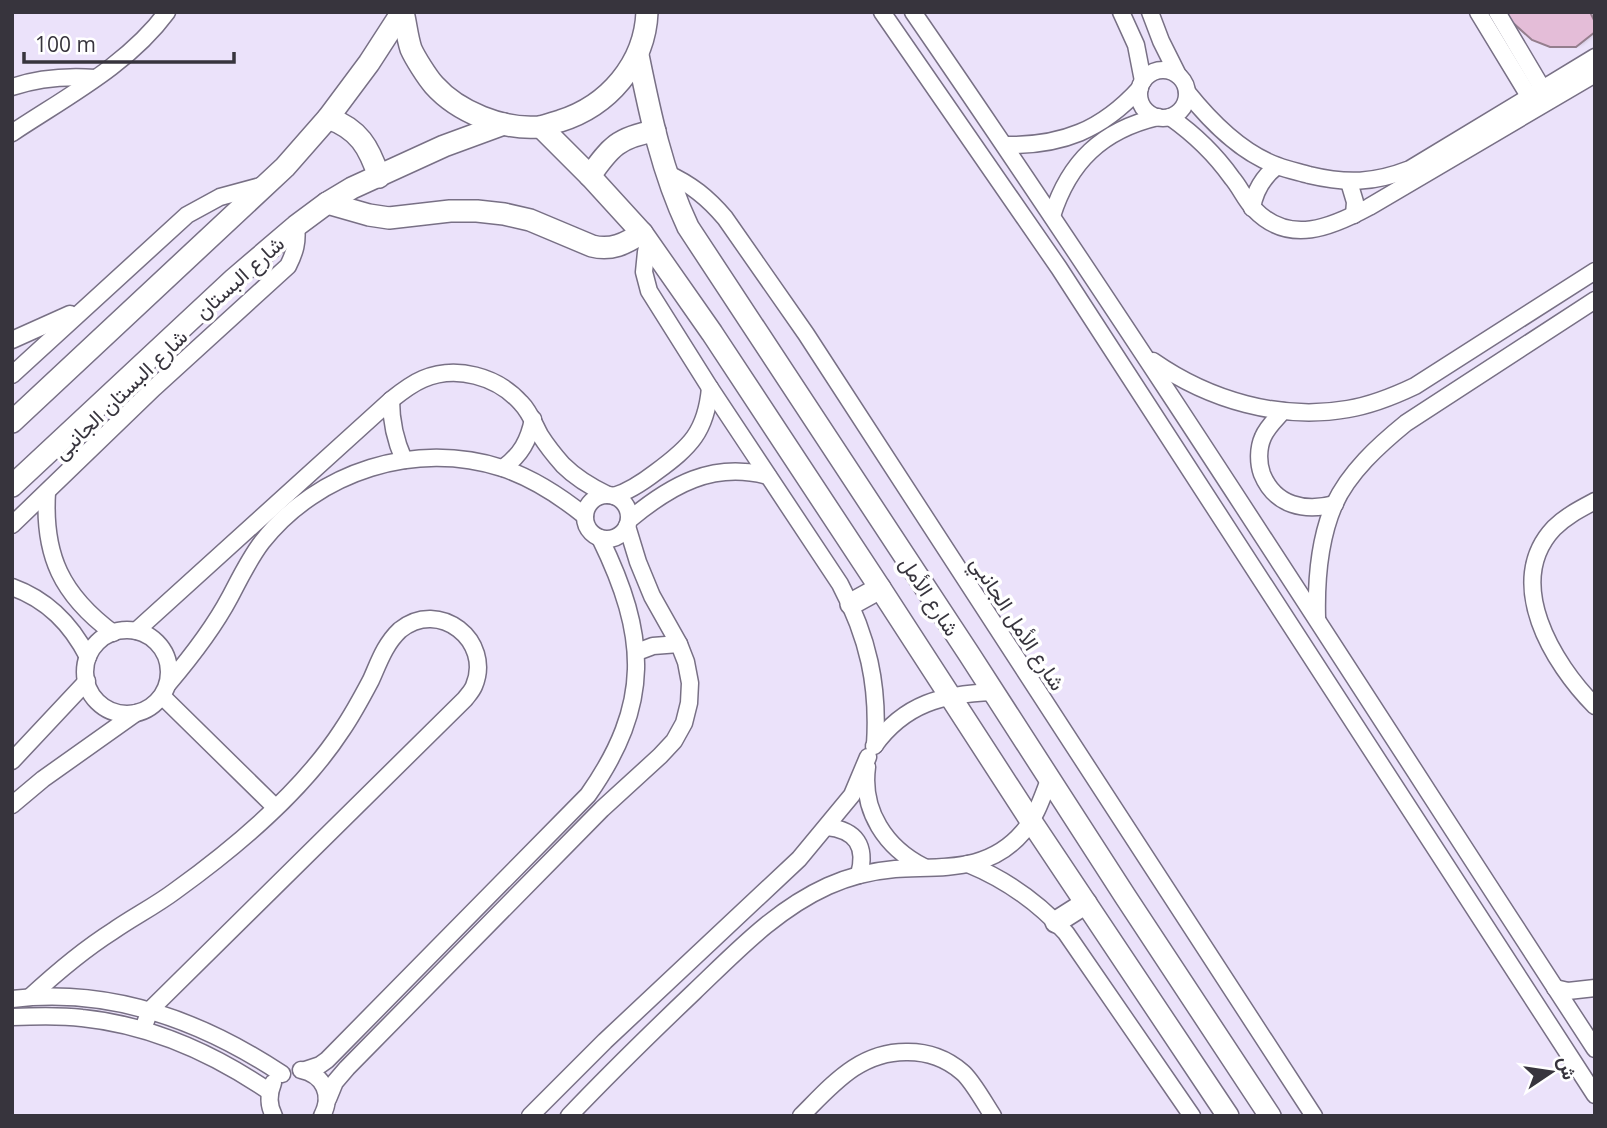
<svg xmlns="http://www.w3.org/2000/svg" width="1607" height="1128" viewBox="0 0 1607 1128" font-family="'Open Sans',Vazirmatn,sans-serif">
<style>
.building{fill:#e4bdd8;stroke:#947e8d;stroke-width:2;filter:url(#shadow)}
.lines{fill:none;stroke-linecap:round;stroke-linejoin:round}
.street-casing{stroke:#787085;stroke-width:19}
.secondary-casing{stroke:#787085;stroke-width:24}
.street{stroke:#fff;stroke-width:16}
.secondary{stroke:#fff;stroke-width:21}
.labels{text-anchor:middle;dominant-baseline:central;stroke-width:7;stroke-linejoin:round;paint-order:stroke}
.street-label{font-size:21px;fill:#37343d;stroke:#fff}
</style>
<defs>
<filter id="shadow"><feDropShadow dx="4" dy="-4" stdDeviation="2" flood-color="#0004"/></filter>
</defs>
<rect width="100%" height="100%" fill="#ebe2fa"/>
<path class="building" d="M1505,12H1590L1595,22V32L1576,47H1550L1532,40L1511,21Z"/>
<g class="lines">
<g class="street-casing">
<g id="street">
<path d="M882,12L1059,268L1595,1095"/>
<path d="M913,12C1148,353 1369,702 1595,1049"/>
<path d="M1121,12L1136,45L1143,81"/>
<path d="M1150,12L1161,41L1178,75"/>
<path d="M1478,12L1535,106"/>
<path d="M1497,12L1548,98"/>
<circle cx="1163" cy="94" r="24"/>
<path d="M12,87C39,78 67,76 95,78"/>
<path d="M1187,92C1211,122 1241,153 1278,166C1288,170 1299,172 1309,175C1347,184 1374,183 1410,169L1595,57"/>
<path d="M1170,117C1194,134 1215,154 1232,178C1240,187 1245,200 1254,209C1289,246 1332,227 1369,207L1595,74"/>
<path d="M12,133C66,97 128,65 167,12"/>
<path d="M1005,145C1062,146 1102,130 1140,88"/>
<path d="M666,173C691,184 708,198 725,218L806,334L1314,1116"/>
<path d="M1349,182L1355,202L1354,215"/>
<path d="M1252,208C1255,190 1263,177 1277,166"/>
<path d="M1052,216C1069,162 1102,130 1158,117"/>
<path d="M648,243L646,252L644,272L649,291L710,388L840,584C868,637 879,685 875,745"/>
<path d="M12,340L70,314"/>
<path d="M1153,361C1209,400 1280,421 1348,409C1372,405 1394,396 1415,386L1595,271"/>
<path d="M12,375L187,215L220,197L264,185"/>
<path d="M391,400C391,421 395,440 404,460"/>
<path d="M1283,411C1276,419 1267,427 1263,437C1258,448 1258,463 1262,474C1275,506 1305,512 1335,504"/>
<path d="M503,468C521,455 529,440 533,419"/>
<path d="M47,492C43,556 62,595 113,633"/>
<circle cx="607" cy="517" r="22"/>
<path d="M614,496C630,491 643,482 656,472C690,447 706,432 710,388"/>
<path d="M1595,501C1580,509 1566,516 1554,528C1503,582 1553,664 1595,706"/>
<path d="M629,520C671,485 713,461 768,476"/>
<path d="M12,525L154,388L288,266C295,252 298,242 296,226"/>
<path d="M12,587C48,600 71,624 88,657"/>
<path d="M1317,618C1316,580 1319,540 1334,505C1349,472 1379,445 1406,423L1595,300"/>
<circle cx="127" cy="672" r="42"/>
<path d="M136,631L391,400C401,392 411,384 423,379C456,365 497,376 521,403C530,412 534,424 540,435C547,446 555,456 563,465C576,478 591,487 608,495"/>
<path d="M637,652L653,646L679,644"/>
<path d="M168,684C191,657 213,629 230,597C240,578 249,559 262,542C318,471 416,440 502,468C533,478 560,496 585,516"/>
<path d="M162,696L275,807"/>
<path d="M874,746C905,703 943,694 993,692"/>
<path d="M12,761L87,681"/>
<path d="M867,767C861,811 886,848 924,867"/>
<path d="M12,805L43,779L136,713"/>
<path d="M827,827C856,830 867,846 859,875"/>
<path d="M968,864C1007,880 1038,902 1066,933L1192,1116"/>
<path d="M1555,988L1568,991L1595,988"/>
<path d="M30,997C56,973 83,950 113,931C133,917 155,906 175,891C236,847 301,793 342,730C353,714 362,697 371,680C379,662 385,644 400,630C439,598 493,641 474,686C472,691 468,695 465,699L150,1010L143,1029"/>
<path d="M12,999C110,987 202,1021 282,1074"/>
<path d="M12,1017C35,1016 59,1015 82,1018C151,1025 213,1053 270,1092"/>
<path d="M301,1070C324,1075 333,1095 322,1116"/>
<path d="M305,1070L320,1065L327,1060L588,795C652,704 648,636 600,538"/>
<path d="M273,1083C268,1095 268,1105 274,1116"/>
<path d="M328,1099L335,1082L347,1068L602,809L660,756L674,741L684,723L689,703L690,683L686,662L679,644L652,596L638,562L627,526"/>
<path d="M530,1116L605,1041L799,859L852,795L868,757"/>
<path d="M569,1116C610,1073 652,1032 694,992C736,952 775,910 828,886C848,877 872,871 895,869C943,866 988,873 1023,832C1036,817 1042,798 1049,780"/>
<path d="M801,1116C833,1084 860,1051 908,1052C928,1052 947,1059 962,1072C972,1080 985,1104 993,1116"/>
</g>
</g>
<g class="secondary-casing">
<g id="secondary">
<path d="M403,12C406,24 407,37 411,49C415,58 427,77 434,85C458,112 503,130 539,127C546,126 553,123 560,121C608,106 645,64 647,12"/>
<path d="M638,55C650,114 662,172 688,227L969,654L1125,896L1270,1116"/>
<path d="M328,118C359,129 369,147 379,177"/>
<path d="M541,127L590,176L642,233L712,333L880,588L1031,821L1228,1116"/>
<path d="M590,176C610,147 619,137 655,131"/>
<path d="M327,203L369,215L389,218L450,211H477L504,214L530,220L592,246C611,251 625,244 642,233"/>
<path d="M12,422L285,167L328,118L369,63L402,12"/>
<path d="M12,486L234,279L296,226L327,203L352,188L444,146L504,124"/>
<path d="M851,604L880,588"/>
<path d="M1056,922L1086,903"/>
</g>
</g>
<use href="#street" class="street"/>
<use href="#secondary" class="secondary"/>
</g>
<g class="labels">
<g class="street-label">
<text transform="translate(239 277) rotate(-42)">شارع البستان</text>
<text transform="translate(120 394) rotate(-44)">شارع البستان الجانبى</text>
<text transform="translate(930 596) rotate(57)">شارع الأمل</text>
<text transform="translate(1018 623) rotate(57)">شارع الأمل الجانبي</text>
</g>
</g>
<rect width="1607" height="1128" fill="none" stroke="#37343d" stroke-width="28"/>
<g transform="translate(1551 1072) rotate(77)" stroke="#ffffff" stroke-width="5" paint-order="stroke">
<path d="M0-5L12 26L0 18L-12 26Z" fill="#37343d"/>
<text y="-10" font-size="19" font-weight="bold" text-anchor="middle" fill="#37343d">ش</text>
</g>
<path d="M24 52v10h210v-10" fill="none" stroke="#37343d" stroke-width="3.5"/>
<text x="35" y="52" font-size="21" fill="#37343d" stroke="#ffffff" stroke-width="5" paint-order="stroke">100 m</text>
</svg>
